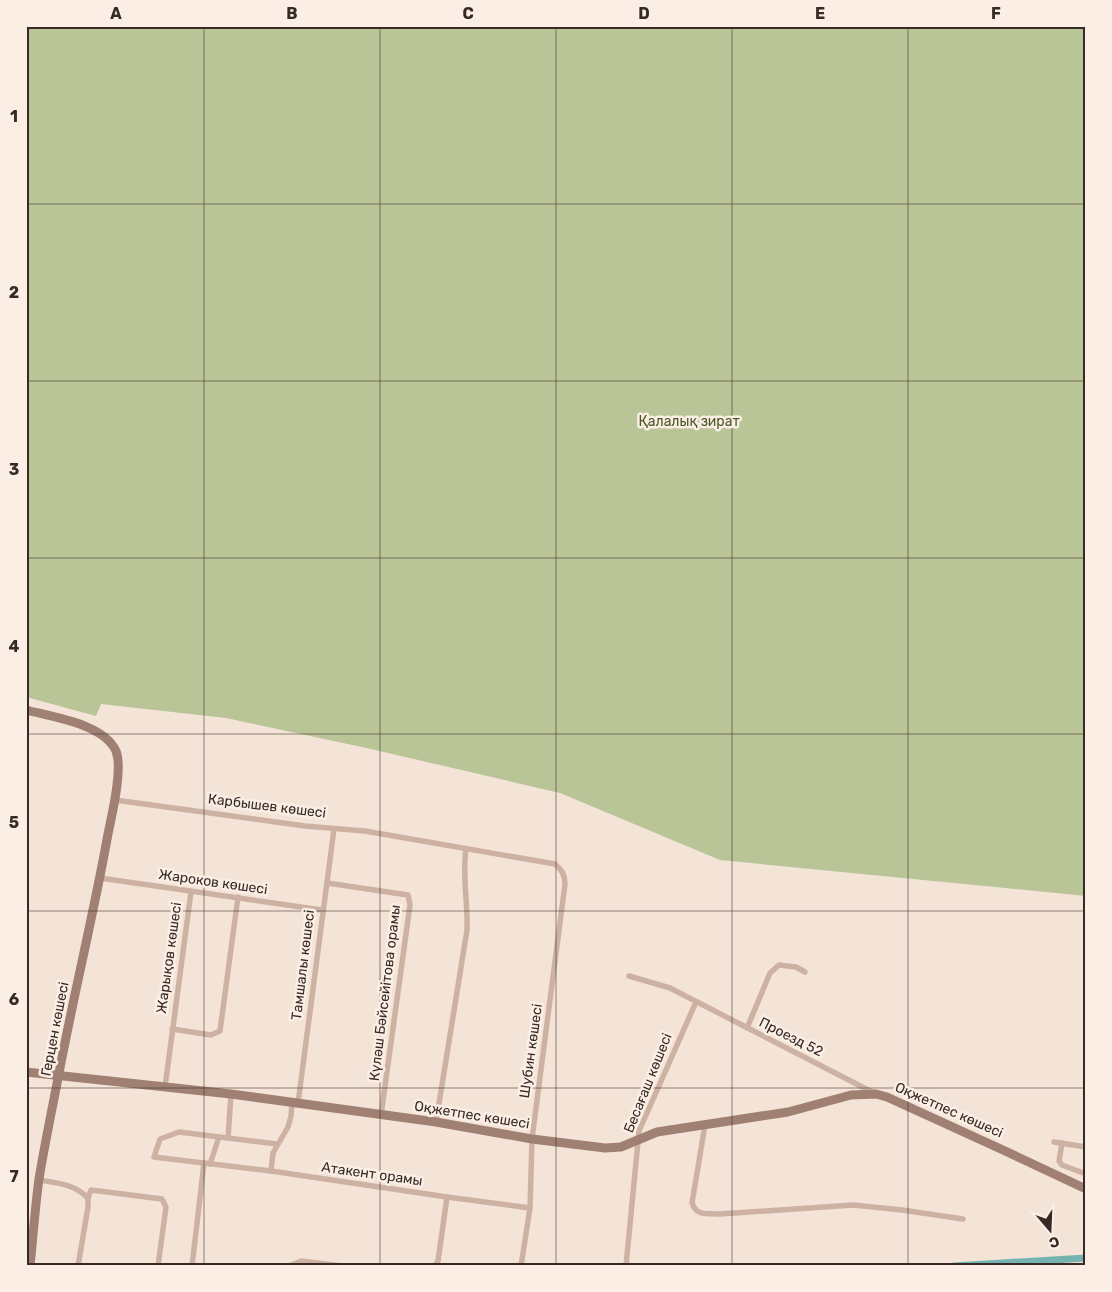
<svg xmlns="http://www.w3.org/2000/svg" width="1112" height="1292" viewBox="0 0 1112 1292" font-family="Rubik,sans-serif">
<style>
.green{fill:#b9c497}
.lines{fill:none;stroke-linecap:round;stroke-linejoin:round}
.canal{stroke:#75b3b0;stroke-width:7}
.street{stroke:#cdb2a3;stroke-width:5.5}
.secondary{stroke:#a18074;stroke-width:9}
.grid{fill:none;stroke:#372a26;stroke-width:1;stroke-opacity:0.55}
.labels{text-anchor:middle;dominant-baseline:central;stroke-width:5;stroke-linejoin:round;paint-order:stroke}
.park-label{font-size:14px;fill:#4b5827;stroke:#fbefe5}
.street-label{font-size:14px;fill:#372a26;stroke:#fbefe5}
.neatline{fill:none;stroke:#372a26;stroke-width:2}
.grid-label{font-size:16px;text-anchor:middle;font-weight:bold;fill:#372a26}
</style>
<rect width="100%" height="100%" fill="#f4e4d8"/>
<path class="green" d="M26,26H1086V896L720,860L560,793L371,749L226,718L101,704L96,716L26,697Z"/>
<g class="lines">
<path class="canal" d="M954,1266L1086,1258"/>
<g class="street">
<path d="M115,800L305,826L365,831L555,864C562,870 565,875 565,884L532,1139L530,1208L521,1266"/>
<path d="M100,878L322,910"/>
<path d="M327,883L408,895L410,905L381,1115"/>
<path d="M629,976L670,988L874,1093"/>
<path d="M747,1028L770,973L779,965L796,967L805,972"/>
<path d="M172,1029L211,1035L220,1031L238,897"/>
<path d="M165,1087L191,892"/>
<path d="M298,1103L334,829"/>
<path d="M436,1122L467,930C468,902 462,876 466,849"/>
<path d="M705,1125L692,1203C697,1217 707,1213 720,1214L853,1205L902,1210L963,1219"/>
<path d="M228,1138L231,1094"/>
<path d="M1054,1142L1086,1147"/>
<path d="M1062,1143L1059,1161L1062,1165L1086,1174"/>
<path d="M277,1144L179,1132L160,1139L154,1157L271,1171L447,1197L530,1208"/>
<path d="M210,1164L219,1137"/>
<path d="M271,1171L273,1153L288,1127L291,1116L292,1103"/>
<path d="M39,1180C58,1183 74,1184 88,1198"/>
<path d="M78,1266L88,1207V1198L91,1190L162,1199L166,1207L158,1266"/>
<path d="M192,1266L204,1163"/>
<path d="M289,1266L301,1261L342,1266"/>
<path d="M435,1266L438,1261L447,1197"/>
<path d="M626,1266L639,1131L696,1002"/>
</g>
<g class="secondary">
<path d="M26,710C53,717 104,724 116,751C123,769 112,814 108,834C94,912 75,989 60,1068C53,1105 45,1142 39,1179C35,1208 33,1237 30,1266"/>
<path d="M26,1072L231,1094L436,1122L532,1139L605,1148L621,1147L657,1132L788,1112L851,1095L876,1094L887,1097L1003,1150L1086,1189"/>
</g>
</g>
<path class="grid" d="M204,26V1266M380,26V1266M556,26V1266M732,26V1266M908,26V1266M26,204H1086M26,381H1086M26,558H1086M26,734H1086M26,911H1086M26,1088H1086"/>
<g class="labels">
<g class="park-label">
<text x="689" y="421">Қалалық зират</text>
</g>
<g class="street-label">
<text transform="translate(267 806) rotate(7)">Карбышев көшесі</text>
<text transform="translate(213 882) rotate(8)">Жароков көшесі</text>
<text transform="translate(169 958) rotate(-82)">Жарықов көшесі</text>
<text transform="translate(303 965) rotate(-83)">Тамшалы көшесі</text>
<text transform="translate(385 993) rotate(-83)">Күләш Бәйсейітова орамы</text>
<text transform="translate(55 1029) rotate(-79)">Герцен көшесі</text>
<text transform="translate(791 1037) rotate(27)">Проезд 52</text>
<text transform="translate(531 1051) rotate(-82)">Шубин көшесі</text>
<text transform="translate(648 1083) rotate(-68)">Бесағаш көшесі</text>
<text transform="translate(949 1110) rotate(24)">Оқжетпес көшесі</text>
<text transform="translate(472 1115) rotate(9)">Оқжетпес көшесі</text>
<text transform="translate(372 1174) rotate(8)">Атакент орамы</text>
</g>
</g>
<rect width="1112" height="1292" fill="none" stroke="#fbefe5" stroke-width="55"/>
<g transform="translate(1050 1230) rotate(161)" stroke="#fbefe5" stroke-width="4" paint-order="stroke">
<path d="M0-4L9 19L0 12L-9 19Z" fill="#372a26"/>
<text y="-8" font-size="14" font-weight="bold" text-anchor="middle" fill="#372a26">С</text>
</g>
<rect x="28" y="28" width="1056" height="1236" class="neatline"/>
<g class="grid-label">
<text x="116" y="19">A</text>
<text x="292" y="19">B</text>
<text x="468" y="19">C</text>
<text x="644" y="19">D</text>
<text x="820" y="19">E</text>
<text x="996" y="19">F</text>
<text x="14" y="122">1</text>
<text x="14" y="298">2</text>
<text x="14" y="475">3</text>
<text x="14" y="652">4</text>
<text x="14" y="828">5</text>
<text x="14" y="1005">6</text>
<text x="14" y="1182">7</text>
</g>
</svg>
